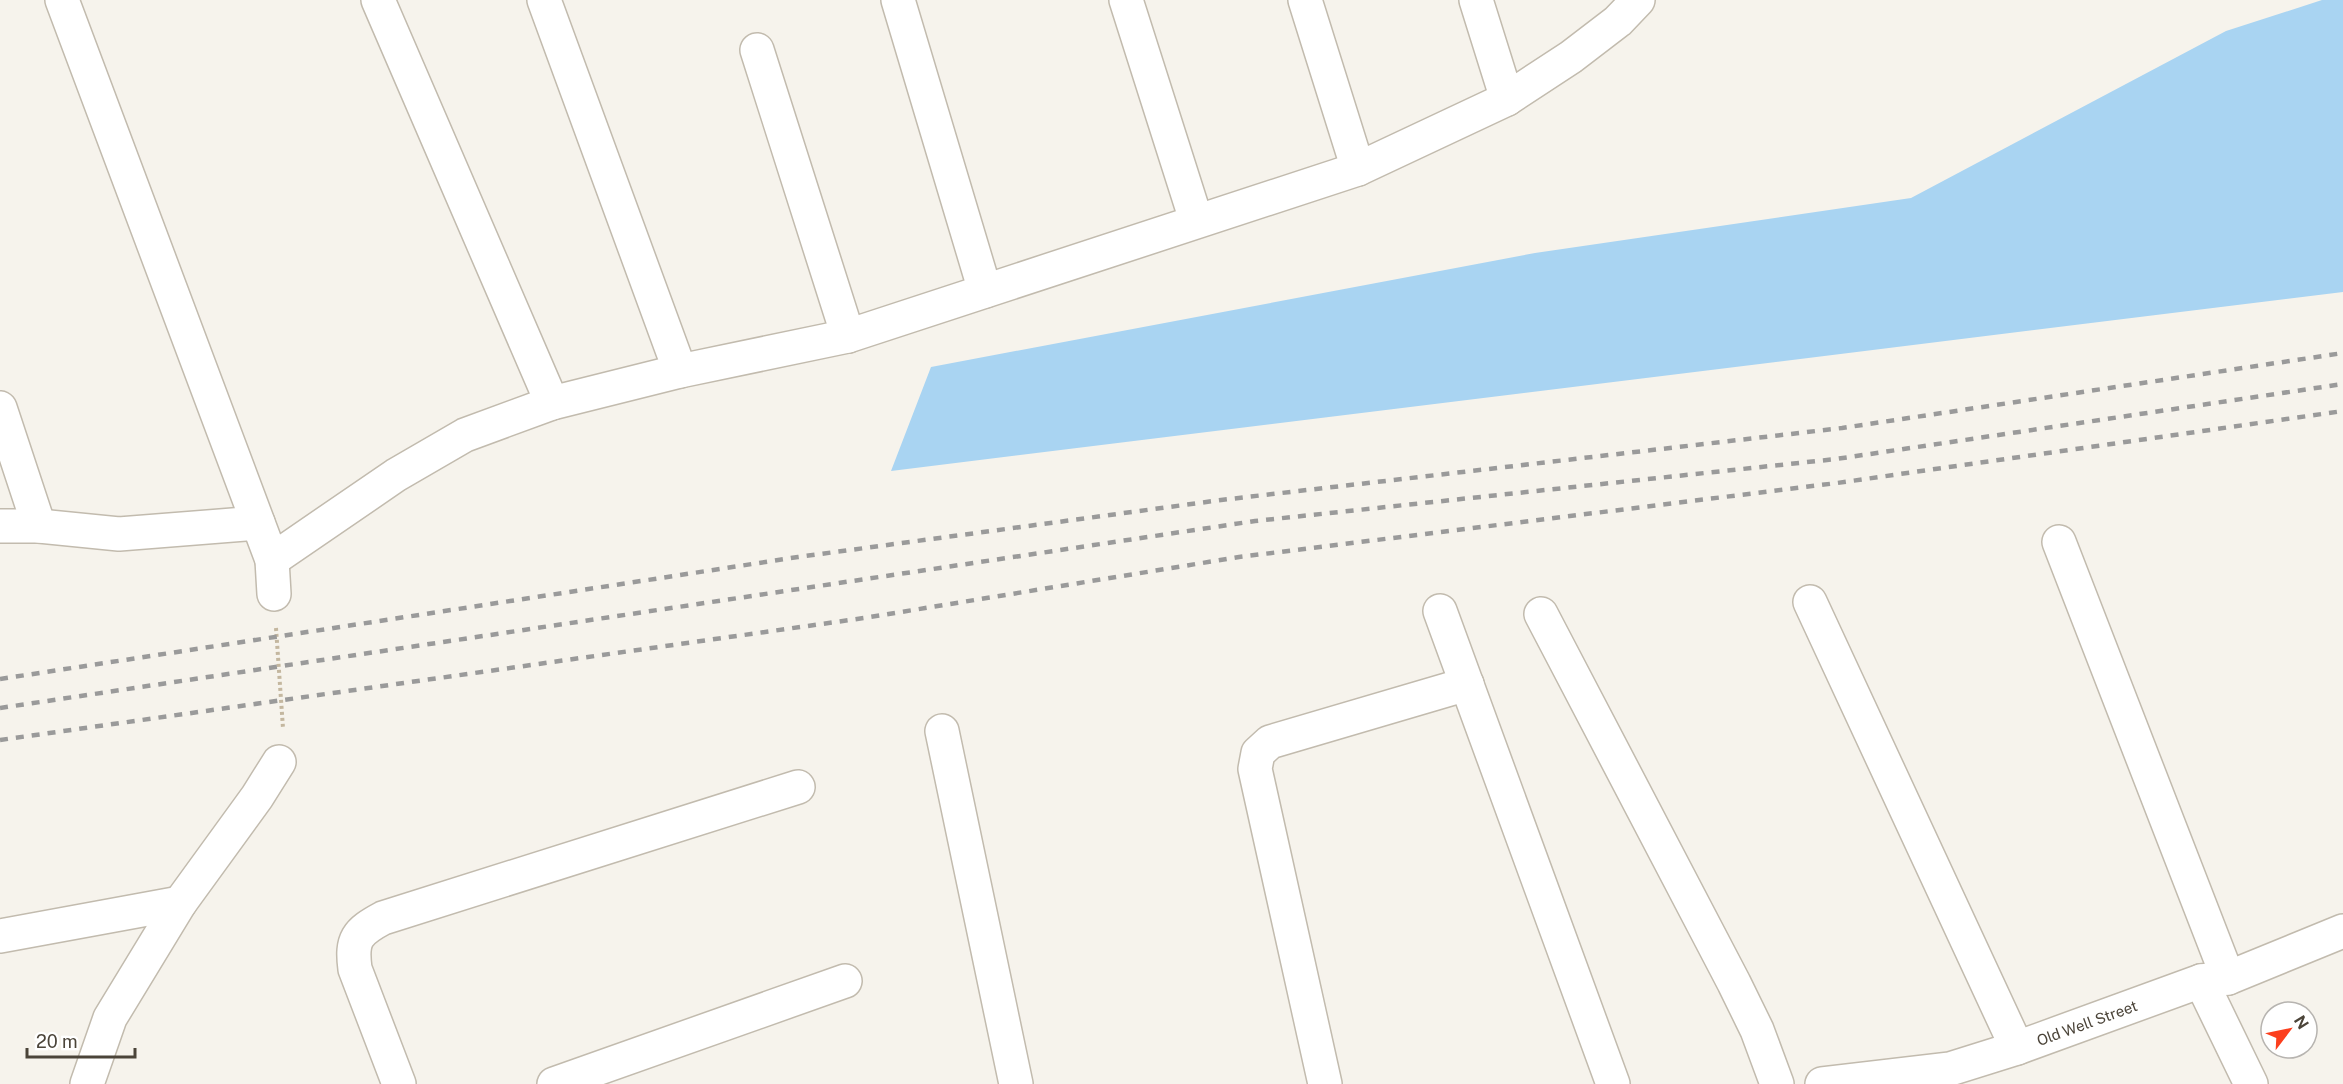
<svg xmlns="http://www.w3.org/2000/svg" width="2343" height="1084" viewBox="0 0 2343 1084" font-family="'Public Sans',sans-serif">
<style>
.water{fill:#a9d4f2}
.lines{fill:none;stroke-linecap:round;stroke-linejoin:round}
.minor-casing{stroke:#c2bbae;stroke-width:36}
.path{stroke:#c4b79f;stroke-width:4;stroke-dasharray:3 3;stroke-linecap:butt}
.minor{stroke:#fff;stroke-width:33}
.rail{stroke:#9a9a9a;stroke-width:4.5;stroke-dasharray:8 8;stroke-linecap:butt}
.labels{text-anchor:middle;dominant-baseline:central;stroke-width:4.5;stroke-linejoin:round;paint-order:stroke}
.street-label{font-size:15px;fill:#4b4439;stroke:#fff}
</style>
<rect width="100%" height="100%" fill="#f6f3ec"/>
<path class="water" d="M2322,0H2343V292L891,471L931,367L1535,253L1911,198L2226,31Z"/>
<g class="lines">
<g class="minor-casing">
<g id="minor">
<path d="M62,0L272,560L274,594"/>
<path d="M378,0L552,403"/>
<path d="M544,0L680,371"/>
<path d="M898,0L985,291"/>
<path d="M1126,0L1196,220"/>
<path d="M1305,0L1358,169"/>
<path d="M1476,0L1507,99"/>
<path d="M757,50L848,336"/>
<path d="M0,408L39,526"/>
<path d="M0,526H39L119,534L258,523"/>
<path d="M2059,542L2228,978"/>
<path d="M272,560L396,475L465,435L552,403L680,371L848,336L1358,169L1507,99L1571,57L1618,21L1638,0"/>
<path d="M1810,602L2017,1048"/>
<path d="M1440,611L1613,1084"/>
<path d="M1541,614L1734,983L1757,1030L1777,1084"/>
<path d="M942,731L1016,1084"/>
<path d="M0,936L180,903"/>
<path d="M2201,981L2251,1084"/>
<path d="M87,1084L110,1018L180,903L257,797L279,762"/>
<path d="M399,1084L355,969C351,939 357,932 383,918L798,787"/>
<path d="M554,1084L845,981"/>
<path d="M1325,1084L1255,769L1258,753L1270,742L1467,684"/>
<path d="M1822,1084L1950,1069L2017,1048L2201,981L2228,978L2343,931"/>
</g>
</g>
<path class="path" d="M276,628L283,728"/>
<use href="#minor" class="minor"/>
<g class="rail">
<path d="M0,679L798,557L1221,500L1842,428L2343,353"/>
<path d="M0,708L1255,521L1836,459L2343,384"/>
<path d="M0,740L864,618L1239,557L1837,483L2343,411"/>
</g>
</g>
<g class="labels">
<g class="street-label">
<text transform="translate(2087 1023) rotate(-20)">Old Well Street</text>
</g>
</g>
<g transform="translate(2289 1030) rotate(58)"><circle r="28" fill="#ffffff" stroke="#b7b4b0" stroke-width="1.5"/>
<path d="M0-4.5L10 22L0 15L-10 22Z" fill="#fc3f1d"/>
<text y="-9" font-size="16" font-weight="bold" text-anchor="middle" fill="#4b4439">N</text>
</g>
<path d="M27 1048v9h108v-9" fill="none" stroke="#4b4439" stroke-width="3"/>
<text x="36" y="1048" font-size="18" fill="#4b4439" stroke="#ffffff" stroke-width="4.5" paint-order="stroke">20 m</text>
</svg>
